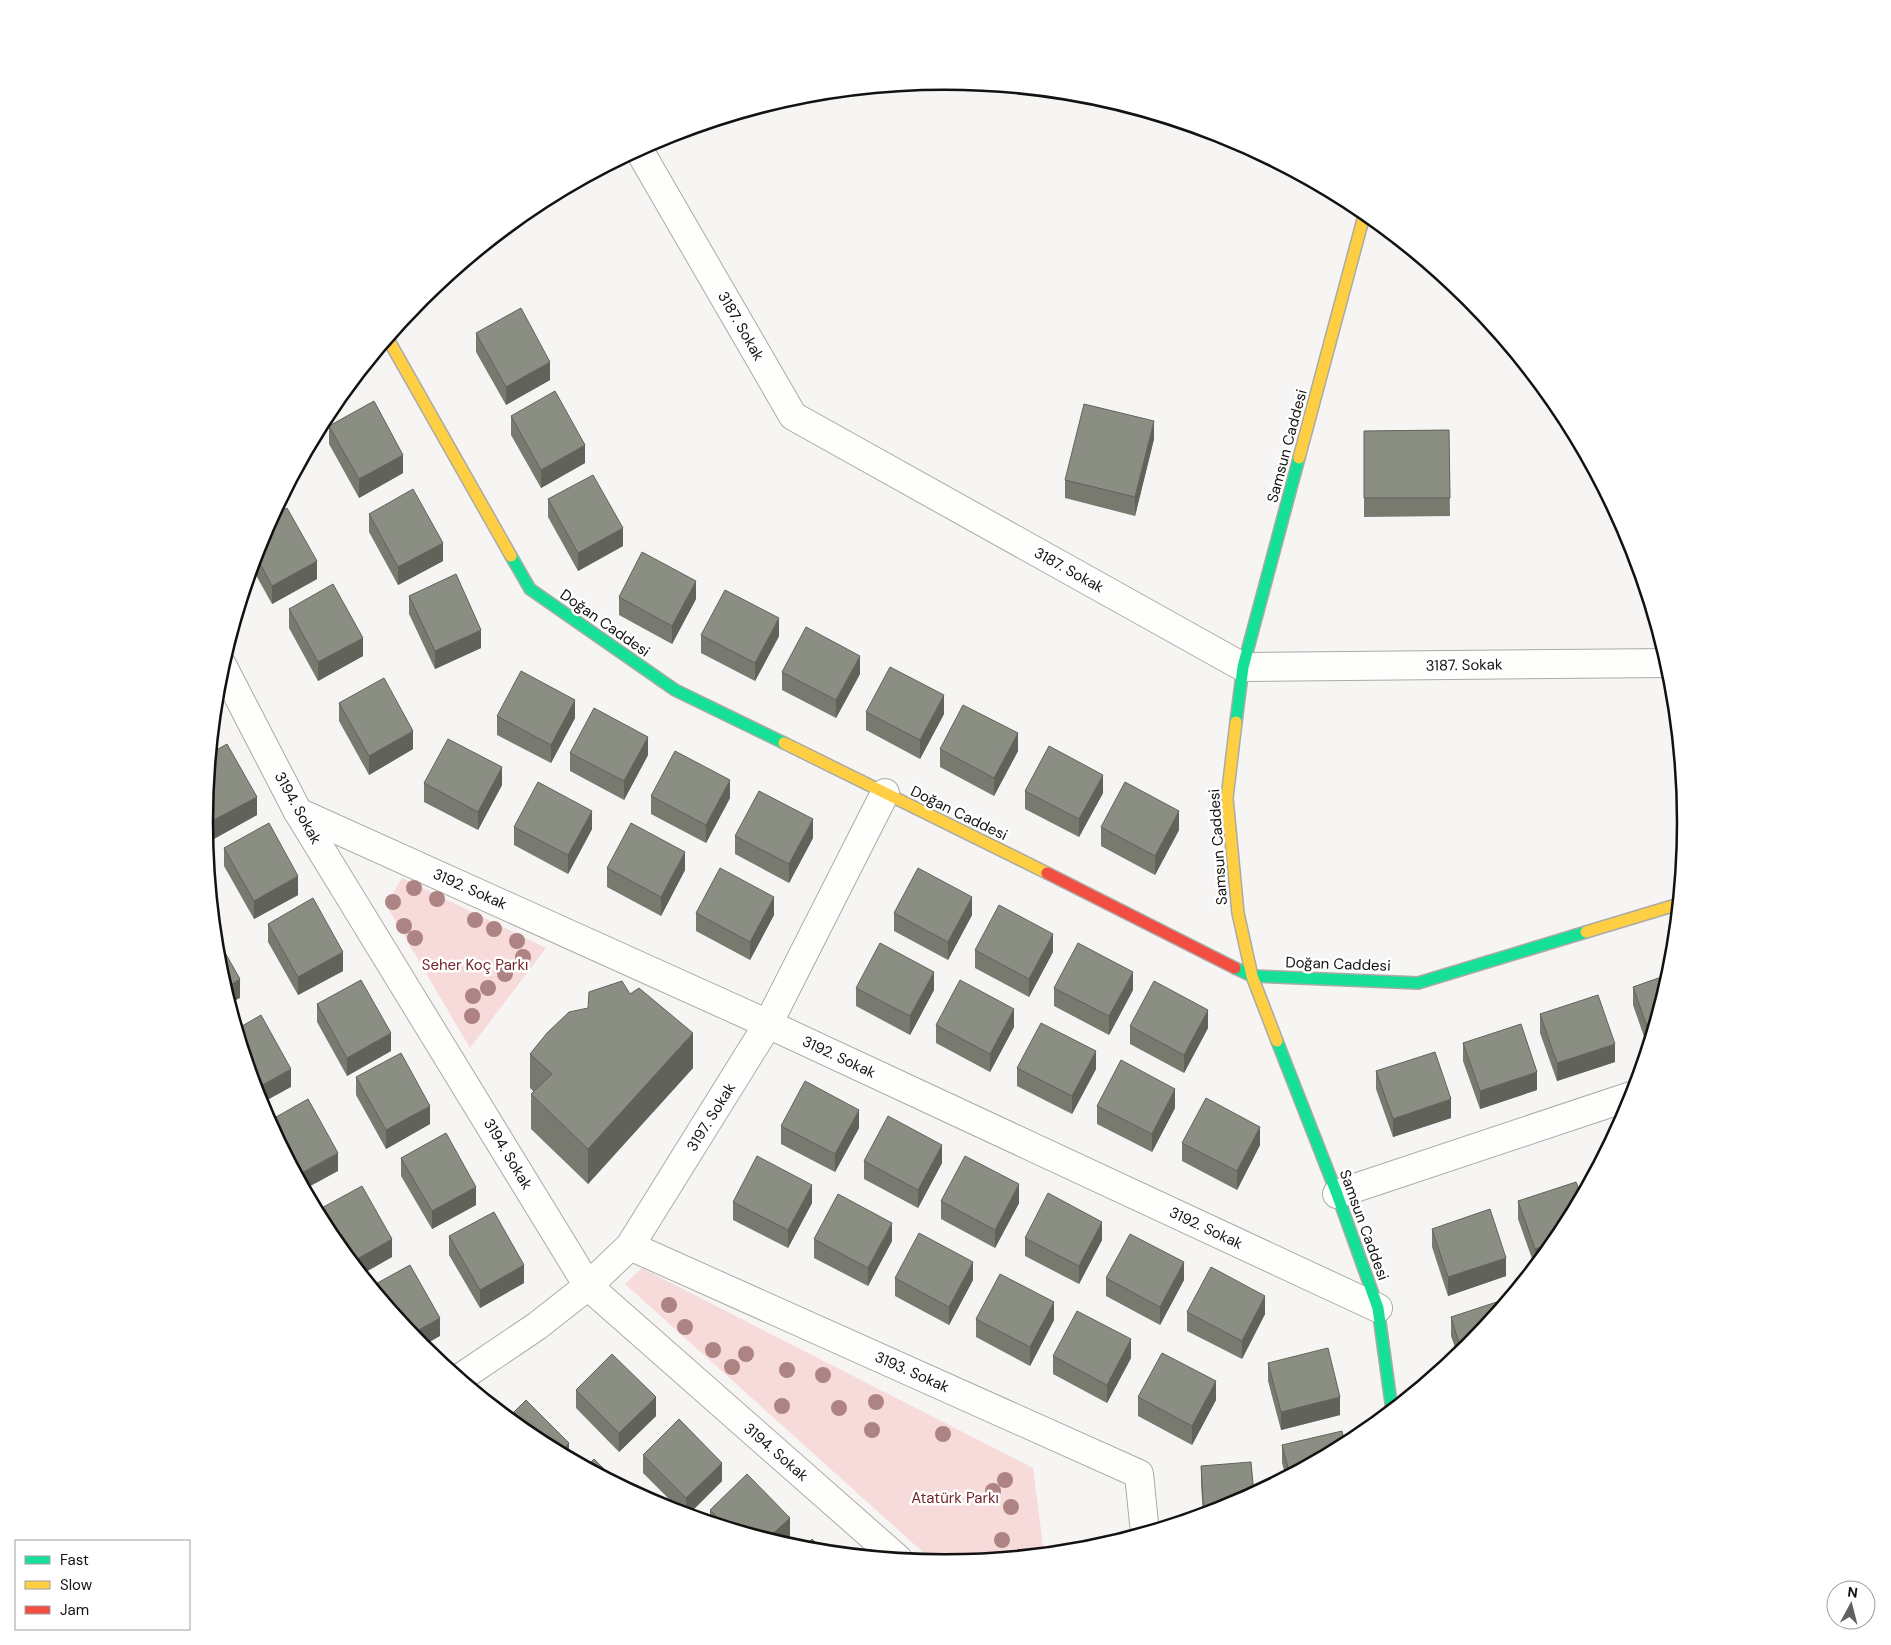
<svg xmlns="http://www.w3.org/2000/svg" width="1891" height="1645" viewBox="0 0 1891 1645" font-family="'DM Sans',sans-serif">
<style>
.green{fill:#f7dbda}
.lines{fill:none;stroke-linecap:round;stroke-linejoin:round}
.street-casing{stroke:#abaaa8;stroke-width:30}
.fast-casing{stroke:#abaaa8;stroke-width:14}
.slow-casing{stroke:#abaaa8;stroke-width:14}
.jam-casing{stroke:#abaaa8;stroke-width:14}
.street{stroke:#fefefd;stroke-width:28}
.fast{stroke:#16e098;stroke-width:11}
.slow{stroke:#ffcf43;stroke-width:11}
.jam{stroke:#f24e42;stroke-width:11}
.tree{fill:#ad8384}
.wall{fill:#787a70}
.shaded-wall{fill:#61635b}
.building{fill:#8b8e82;stroke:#61635b}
.labels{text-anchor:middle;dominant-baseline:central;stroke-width:5;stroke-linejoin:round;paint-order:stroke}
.street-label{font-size:15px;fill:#131211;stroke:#fff}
.park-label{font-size:15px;fill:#722529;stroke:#fff}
.rim{fill:none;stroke:#131211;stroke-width:2.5}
</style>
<rect width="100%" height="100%" fill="#f6f5f3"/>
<g class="green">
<path d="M402,878L546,948L470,1048L386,905Z"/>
<path d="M642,1268L1033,1468L1044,1554L945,1564L935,1563L625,1284Z"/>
</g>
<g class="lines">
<g class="street-casing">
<g id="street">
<path d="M639,150L793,416L1243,667L1668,663"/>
<path d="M222,665L298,812L588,1286L898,1559"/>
<path d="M298,812L768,1024L1378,1308"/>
<path d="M1337,1194L1634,1095"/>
<path d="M630,1246L1139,1474L1145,1533"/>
<path d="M460,1378L537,1326L588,1286L630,1246L768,1024L885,793"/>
</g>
</g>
<g class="fast-casing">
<g id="fast">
<path d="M511,556L530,589L675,690L784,743"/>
<path d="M1236,722L1243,667L1299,458"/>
<path d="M1235,968L1252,976L1418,983L1586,932"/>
<path d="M1277,1041L1337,1194L1378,1308L1392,1410"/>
</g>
</g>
<g class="slow-casing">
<g id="slow">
<path d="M388,339L511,556"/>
<path d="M1299,458L1365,212"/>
<path d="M1236,722L1227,798L1238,913L1252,976L1277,1041"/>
<path d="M784,743L1047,873"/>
<path d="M1586,932L1679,904"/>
</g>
</g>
<g class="jam-casing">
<path id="jam" d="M1047,873L1235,968"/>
</g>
<use href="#street" class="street"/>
<use href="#fast" class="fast"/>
<use href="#slow" class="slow"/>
<use href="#jam" class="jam"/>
</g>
<g class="tree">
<circle cx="414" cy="888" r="8"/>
<circle cx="437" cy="899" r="8"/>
<circle cx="393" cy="902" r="8"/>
<circle cx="475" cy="920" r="8"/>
<circle cx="404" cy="926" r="8"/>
<circle cx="494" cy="929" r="8"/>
<circle cx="415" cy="938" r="8"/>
<circle cx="517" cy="941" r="8"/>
<circle cx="523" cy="957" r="8"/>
<circle cx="505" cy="974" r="8"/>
<circle cx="488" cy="988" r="8"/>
<circle cx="473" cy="996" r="8"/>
<circle cx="472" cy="1016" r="8"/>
<circle cx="669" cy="1305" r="8"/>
<circle cx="685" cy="1327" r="8"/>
<circle cx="713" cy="1350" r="8"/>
<circle cx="746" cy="1354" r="8"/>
<circle cx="732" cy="1367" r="8"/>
<circle cx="787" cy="1370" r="8"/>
<circle cx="823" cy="1375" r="8"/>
<circle cx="876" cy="1402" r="8"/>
<circle cx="782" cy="1406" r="8"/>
<circle cx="839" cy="1408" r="8"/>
<circle cx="872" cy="1430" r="8"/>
<circle cx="943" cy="1434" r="8"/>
<circle cx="1005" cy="1480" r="8"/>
<circle cx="993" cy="1491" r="8"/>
<circle cx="1011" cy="1507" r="8"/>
<circle cx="1002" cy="1540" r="8"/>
</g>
<g class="wall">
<path d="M476,333L550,380L506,405L476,352Z"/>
<path d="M511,416L585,463L541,488L511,435Z"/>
<path d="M329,426L403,473L359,498L329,444Z"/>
<path d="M1449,430L1450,516L1364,517V431Z"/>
<path d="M1154,439L1135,516L1065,498V480Z"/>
<path d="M548,499L623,546L578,571L548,517Z"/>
<path d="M369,514L443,561L398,585L369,532Z"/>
<path d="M261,539L317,579L272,604L252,568Z"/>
<path d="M409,596L481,648L435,669L409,614Z"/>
<path d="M619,597L696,599L672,644L619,615Z"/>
<path d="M289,609L363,656L318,681L289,628Z"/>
<path d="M701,635L779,636L755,681L701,653Z"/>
<path d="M782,672L860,674L836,718L782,690Z"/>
<path d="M339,703L413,749L369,775L339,721Z"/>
<path d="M866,712L944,714L920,759L866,730Z"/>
<path d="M497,716L575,718L551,763L497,735Z"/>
<path d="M940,749L1018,751L994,796L940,767Z"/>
<path d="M211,753L257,815L212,840L205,826L204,822Z"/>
<path d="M570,753L648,755L624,800L570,771Z"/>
<path d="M424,783L502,785L478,830L424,802Z"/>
<path d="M1025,791L1103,793L1079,837L1025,809Z"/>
<path d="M651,796L730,798L706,843L651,814Z"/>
<path d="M514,827L592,829L568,874L514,845Z"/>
<path d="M1101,827L1179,830L1155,875L1101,846Z"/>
<path d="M735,836L813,838L789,883L735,854Z"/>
<path d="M224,848L298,895L254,919L224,866Z"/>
<path d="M607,868L685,870L661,916L607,887Z"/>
<path d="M696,913L774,915L750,960L696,931Z"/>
<path d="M894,913L972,915L948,960L894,931Z"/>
<path d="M268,924L343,971L298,995L268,942Z"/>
<path d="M975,950L1053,952L1029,997L975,968Z"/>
<path d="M1670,974L1648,1048L1633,1005V987Z"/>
<path d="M856,988L934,990L910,1035L856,1006Z"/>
<path d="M1054,988L1133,990L1109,1035L1054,1006Z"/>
<path d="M630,994L693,1068L588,1184L531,1129V1094L534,1092L530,1088V1054L588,1008Z"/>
<path d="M317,1004L391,1051L347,1076L317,1022Z"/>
<path d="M1540,1014L1615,1062L1557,1081L1540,1033Z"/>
<path d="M936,1025L1014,1027L990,1072L936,1043Z"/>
<path d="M1130,1026L1208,1028L1184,1073L1130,1044Z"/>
<path d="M1463,1043L1537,1090L1480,1109L1463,1061Z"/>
<path d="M1017,1068L1096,1069L1072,1114L1017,1086Z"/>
<path d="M1376,1071L1451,1118L1393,1137L1376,1089Z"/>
<path d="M356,1077L430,1124L386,1149L356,1095Z"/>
<path d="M1097,1106L1175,1108L1152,1152L1097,1124Z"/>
<path d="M781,1126L859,1128L835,1172L781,1144Z"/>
<path d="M1182,1143L1260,1145L1237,1190L1182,1161Z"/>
<path d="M401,1158L476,1205L432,1229L401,1176Z"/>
<path d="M864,1161L942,1163L918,1208L864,1179Z"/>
<path d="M1582,1197L1535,1267L1518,1219V1201Z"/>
<path d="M941,1201L1019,1203L995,1248L941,1219Z"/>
<path d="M733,1202L812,1203L788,1248L733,1220Z"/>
<path d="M318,1210L392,1257L362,1274L329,1234L318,1213Z"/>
<path d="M1432,1229L1506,1276L1448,1296L1432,1247Z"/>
<path d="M449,1236L524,1283L480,1308L449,1255Z"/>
<path d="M1025,1238L1102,1240L1079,1284L1025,1256Z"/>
<path d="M814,1239L892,1241L868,1286L814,1258Z"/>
<path d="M895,1278L973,1280L949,1325L895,1296Z"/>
<path d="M1106,1278L1184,1280L1160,1325L1106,1296Z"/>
<path d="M1187,1312L1265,1314L1242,1359L1187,1331Z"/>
<path d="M1451,1317L1469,1347L1458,1356L1451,1336Z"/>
<path d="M976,1319L1054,1320L1030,1366L976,1337Z"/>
<path d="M1053,1356L1131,1358L1107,1403L1053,1374Z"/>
<path d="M1268,1363L1340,1415L1281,1430L1268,1381Z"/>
<path d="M576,1390L656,1416L619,1452L576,1408Z"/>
<path d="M1138,1397L1216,1400L1192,1445L1138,1416Z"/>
<path d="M1282,1445H1345L1286,1477L1282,1463Z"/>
<path d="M643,1455L722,1481L688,1515L684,1514L643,1473Z"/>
<path d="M1201,1466L1229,1507L1203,1515L1201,1484Z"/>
<path d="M710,1510L790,1536L782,1544L710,1522Z"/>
</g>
<g class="shaded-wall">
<path d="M550,362V380L506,405V387Z"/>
<path d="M1154,421V439L1135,516V497Z"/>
<path d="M585,445V463L541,488V470Z"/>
<path d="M403,455V473L359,498V479Z"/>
<path d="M623,528V546L578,571V553Z"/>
<path d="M443,543V561L398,585V567Z"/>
<path d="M317,561V579L272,604V586Z"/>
<path d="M696,581V599L672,644V626Z"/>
<path d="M779,618V636L755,681V663Z"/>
<path d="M481,630V648L435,669V651Z"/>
<path d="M363,638V656L318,681V662Z"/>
<path d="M860,656V674L836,718V700Z"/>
<path d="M944,695V714L920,759V740Z"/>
<path d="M575,700V718L551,763V745Z"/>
<path d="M413,731V749L369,775V756Z"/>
<path d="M1018,733V751L994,796V778Z"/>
<path d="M648,737V755L624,800V781Z"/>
<path d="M502,767V785L478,830V812Z"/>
<path d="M1103,775V793L1079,837V819Z"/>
<path d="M730,780V798L706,843V825Z"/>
<path d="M257,797V815L212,840V821Z"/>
<path d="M592,811V829L568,874V855Z"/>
<path d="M1179,811V830L1155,875V856Z"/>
<path d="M813,819V838L789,883V864Z"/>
<path d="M685,852V870L661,916V897Z"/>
<path d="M298,876V895L254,919V901Z"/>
<path d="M774,897V915L750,960V942Z"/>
<path d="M972,897V915L948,960V942Z"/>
<path d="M1053,934V952L1029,997V979Z"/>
<path d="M343,952V971L298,995V977Z"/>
<path d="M934,972V990L910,1035V1016Z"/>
<path d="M1133,972V990L1109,1035V1016Z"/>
<path d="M240,979V998L230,1003L225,988Z"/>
<path d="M1014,1009V1027L990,1072V1054Z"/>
<path d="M1208,1010V1028L1184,1073V1055Z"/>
<path d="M391,1033V1051L347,1076V1058Z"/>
<path d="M693,1033V1068L588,1184V1149Z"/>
<path d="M1652,1034L1650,1043V1035Z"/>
<path d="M1615,1044V1062L1557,1081V1063Z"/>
<path d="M1096,1051V1069L1072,1114V1096Z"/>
<path d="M291,1069V1087L260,1104L255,1089Z"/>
<path d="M1537,1072V1090L1480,1109V1091Z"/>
<path d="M1175,1089V1108L1152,1152V1134Z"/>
<path d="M1451,1099V1118L1393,1137V1119Z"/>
<path d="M430,1106V1124L386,1149V1130Z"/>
<path d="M859,1110V1128L835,1172V1154Z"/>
<path d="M1260,1127V1145L1237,1190V1171Z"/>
<path d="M942,1145V1163L918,1208V1190Z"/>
<path d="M338,1153V1171L305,1189L298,1175Z"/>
<path d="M1019,1184V1203L995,1248V1230Z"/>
<path d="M812,1185V1203L788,1248V1230Z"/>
<path d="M476,1187V1205L432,1229V1211Z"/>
<path d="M1102,1222V1240L1079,1284V1266Z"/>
<path d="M892,1223V1241L868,1286V1268Z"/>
<path d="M392,1239V1257L362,1274L352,1262Z"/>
<path d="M1555,1242L1535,1267V1249Z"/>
<path d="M1506,1258V1276L1448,1296V1277Z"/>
<path d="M973,1262V1280L949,1325V1307Z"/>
<path d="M1184,1262V1280L1160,1325V1307Z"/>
<path d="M524,1265V1283L480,1308V1290Z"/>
<path d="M1265,1296V1314L1242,1359V1341Z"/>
<path d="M1054,1302V1320L1030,1366V1347Z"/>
<path d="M440,1318V1336L421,1347L411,1334Z"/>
<path d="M1131,1339V1358L1107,1403V1385Z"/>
<path d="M1216,1381V1400L1192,1445V1426Z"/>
<path d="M656,1397V1416L619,1452V1433Z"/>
<path d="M1340,1397V1415L1281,1430V1412Z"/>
<path d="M569,1443V1458L560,1453Z"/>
<path d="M722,1463V1481L688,1515H686V1498Z"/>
<path d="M790,1518V1536L782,1544L767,1539Z"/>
</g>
<g class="building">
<path d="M521,308L550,362L506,387L476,333Z"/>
<path d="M555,391L585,445L541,470L511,416Z"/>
<path d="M374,401L403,455L359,479L329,426Z"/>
<path d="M1084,404L1154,421L1135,497L1065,480Z"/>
<path d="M1449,430L1450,498H1364V431Z"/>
<path d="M593,475L623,528L578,553L548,499Z"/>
<path d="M413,489L443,543L398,567L369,514Z"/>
<path d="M287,508L317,561L272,586L256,556L261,539L273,516Z"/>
<path d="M642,552L696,581L672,626L619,597Z"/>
<path d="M456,574L481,630L435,651L409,596Z"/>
<path d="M333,584L363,638L318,662L289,609Z"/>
<path d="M725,590L779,618L755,663L701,635Z"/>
<path d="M806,627L860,656L836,700L782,672Z"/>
<path d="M890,667L944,695L920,740L866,712Z"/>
<path d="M521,671L575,700L551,745L497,716Z"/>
<path d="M384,678L413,731L369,756L339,703Z"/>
<path d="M963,705L1018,733L994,778L940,749Z"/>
<path d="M594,708L648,737L624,781L570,753Z"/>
<path d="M448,739L502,767L478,812L424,783Z"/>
<path d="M227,744L257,797L212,821L206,809L211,753Z"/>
<path d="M1049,746L1103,775L1079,819L1025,791Z"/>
<path d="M675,751L730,780L706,825L651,796Z"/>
<path d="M538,782L592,811L568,855L514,827Z"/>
<path d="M1125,782L1179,811L1155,856L1101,827Z"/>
<path d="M759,791L813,819L789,864L735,836Z"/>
<path d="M269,823L298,876L254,901L224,848Z"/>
<path d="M631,823L685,852L661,897L607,868Z"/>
<path d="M720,868L774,897L750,942L696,913Z"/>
<path d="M918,868L972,897L948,942L894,913Z"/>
<path d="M313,898L343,952L298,977L268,924Z"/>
<path d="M999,905L1053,934L1029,979L975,950Z"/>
<path d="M215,935L240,979L225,988L218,967Z"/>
<path d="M880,943L934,972L910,1016L856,988Z"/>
<path d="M1078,943L1133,972L1109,1016L1054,988Z"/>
<path d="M1670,974L1652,1034L1650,1035L1633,987Z"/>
<path d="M361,980L391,1033L347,1058L317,1004Z"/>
<path d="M960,980L1014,1009L990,1054L936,1025Z"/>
<path d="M622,981L630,994L639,988L693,1033L588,1149L531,1094L552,1074L530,1054L547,1033L569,1012L588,1008L589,992Z"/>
<path d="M1154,981L1208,1010L1184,1055L1130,1026Z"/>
<path d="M1598,995L1615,1044L1557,1063L1540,1014Z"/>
<path d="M261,1015L291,1069L255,1089L237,1029Z"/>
<path d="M1041,1023L1096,1051L1072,1096L1017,1068Z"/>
<path d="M1521,1024L1537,1072L1480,1091L1463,1043Z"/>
<path d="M1435,1052L1451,1099L1393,1119L1376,1071Z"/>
<path d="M401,1053L430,1106L386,1130L356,1077Z"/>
<path d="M1121,1060L1175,1089L1152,1134L1097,1106Z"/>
<path d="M805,1081L859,1110L835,1154L781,1126Z"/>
<path d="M1206,1098L1260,1127L1237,1171L1182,1143Z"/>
<path d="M308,1099L338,1153L298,1175L269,1121Z"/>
<path d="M888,1116L942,1145L918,1190L864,1161Z"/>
<path d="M446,1133L476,1187L432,1211L401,1158Z"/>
<path d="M757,1156L812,1185L788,1230L733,1202Z"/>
<path d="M965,1156L1019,1184L995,1230L941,1201Z"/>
<path d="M1576,1182L1582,1197L1562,1235L1555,1242L1535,1249L1518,1201Z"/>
<path d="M362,1186L392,1239L352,1262L334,1241L318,1210Z"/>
<path d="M1048,1193L1102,1222L1079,1266L1025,1238Z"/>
<path d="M838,1194L892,1223L868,1268L814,1239Z"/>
<path d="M1490,1209L1506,1258L1448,1277L1432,1229Z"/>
<path d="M494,1212L524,1265L480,1290L449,1236Z"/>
<path d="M919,1233L973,1262L949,1307L895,1278Z"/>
<path d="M1130,1234L1184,1262L1160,1307L1106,1278Z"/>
<path d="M410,1265L440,1318L411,1334L372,1286Z"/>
<path d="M1211,1267L1265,1296L1242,1341L1187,1312Z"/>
<path d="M1000,1274L1054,1302L1030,1347L976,1319Z"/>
<path d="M1509,1298L1469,1347L1462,1353L1451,1317Z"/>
<path d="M1077,1311L1131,1339L1107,1385L1053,1356Z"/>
<path d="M1328,1348L1340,1397L1281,1412L1268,1363Z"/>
<path d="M1162,1353L1216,1381L1192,1426L1138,1397Z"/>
<path d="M612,1354L656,1397L619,1433L576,1390Z"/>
<path d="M526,1400L569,1443L560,1453L533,1439L508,1418Z"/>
<path d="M679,1419L722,1463L686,1498L643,1455Z"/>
<path d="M1342,1431L1345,1445L1290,1475L1282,1445Z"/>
<path d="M594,1459L619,1484L586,1467Z"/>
<path d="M1251,1462L1254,1494L1229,1507L1204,1515L1201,1466Z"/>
<path d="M747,1474L790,1518L767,1539L727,1527L710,1510Z"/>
<path d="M812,1539L825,1552L802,1550Z"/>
</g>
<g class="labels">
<g class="street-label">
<text transform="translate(741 326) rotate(60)">3187. Sokak</text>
<text transform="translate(1287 446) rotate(-75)">Samsun Caddesi</text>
<text transform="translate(1069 570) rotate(29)">3187. Sokak</text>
<text transform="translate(605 623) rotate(35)">Doğan Caddesi</text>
<text transform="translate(1464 665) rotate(-1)">3187. Sokak</text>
<text transform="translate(298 808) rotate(61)">3194. Sokak</text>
<text transform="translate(959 813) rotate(26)">Doğan Caddesi</text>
<text transform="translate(1218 847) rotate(-94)">Samsun Caddesi</text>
<text transform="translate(470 889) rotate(24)">3192. Sokak</text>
<text transform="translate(1338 964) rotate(2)">Doğan Caddesi</text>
<text transform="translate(839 1057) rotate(25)">3192. Sokak</text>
<text transform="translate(711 1117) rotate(-58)">3197. Sokak</text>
<text transform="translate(508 1154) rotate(59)">3194. Sokak</text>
<text transform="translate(1364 1225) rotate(70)">Samsun Caddesi</text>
<text transform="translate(1206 1228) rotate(25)">3192. Sokak</text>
<text transform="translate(912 1372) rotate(24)">3193. Sokak</text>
<text transform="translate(776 1452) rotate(41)">3194. Sokak</text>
</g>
<g class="park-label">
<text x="475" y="965">Seher Koç Parkı</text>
<text x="955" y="1498">Atatürk Parkı</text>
</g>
</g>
<path d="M0 0H1891V1645H0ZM213 822a732 732 0 1 1 1464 0a732 732 0 1 1-1464 0Z" fill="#fff" fill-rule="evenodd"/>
<path class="rim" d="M213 822a732 732 0 1 1 1464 0a732 732 0 1 1-1464 0Z"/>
<rect x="15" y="1540" width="175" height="90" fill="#ffffff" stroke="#a1a0a0"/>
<rect x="25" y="1556" width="25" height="8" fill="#16e098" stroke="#a1a0a0"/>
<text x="60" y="1565" font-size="15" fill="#131211">Fast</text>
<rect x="25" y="1581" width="25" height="8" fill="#ffcf43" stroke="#a1a0a0"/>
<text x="60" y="1590" font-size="15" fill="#131211">Slow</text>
<rect x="25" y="1606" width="25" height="8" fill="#f24e42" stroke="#a1a0a0"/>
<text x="60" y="1615" font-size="15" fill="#131211">Jam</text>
<g transform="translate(1851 1605) rotate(7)"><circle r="24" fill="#ffffff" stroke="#a1a0a0"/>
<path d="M0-4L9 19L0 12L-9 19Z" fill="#626160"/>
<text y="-8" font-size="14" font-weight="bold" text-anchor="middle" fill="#131211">N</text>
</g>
</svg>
